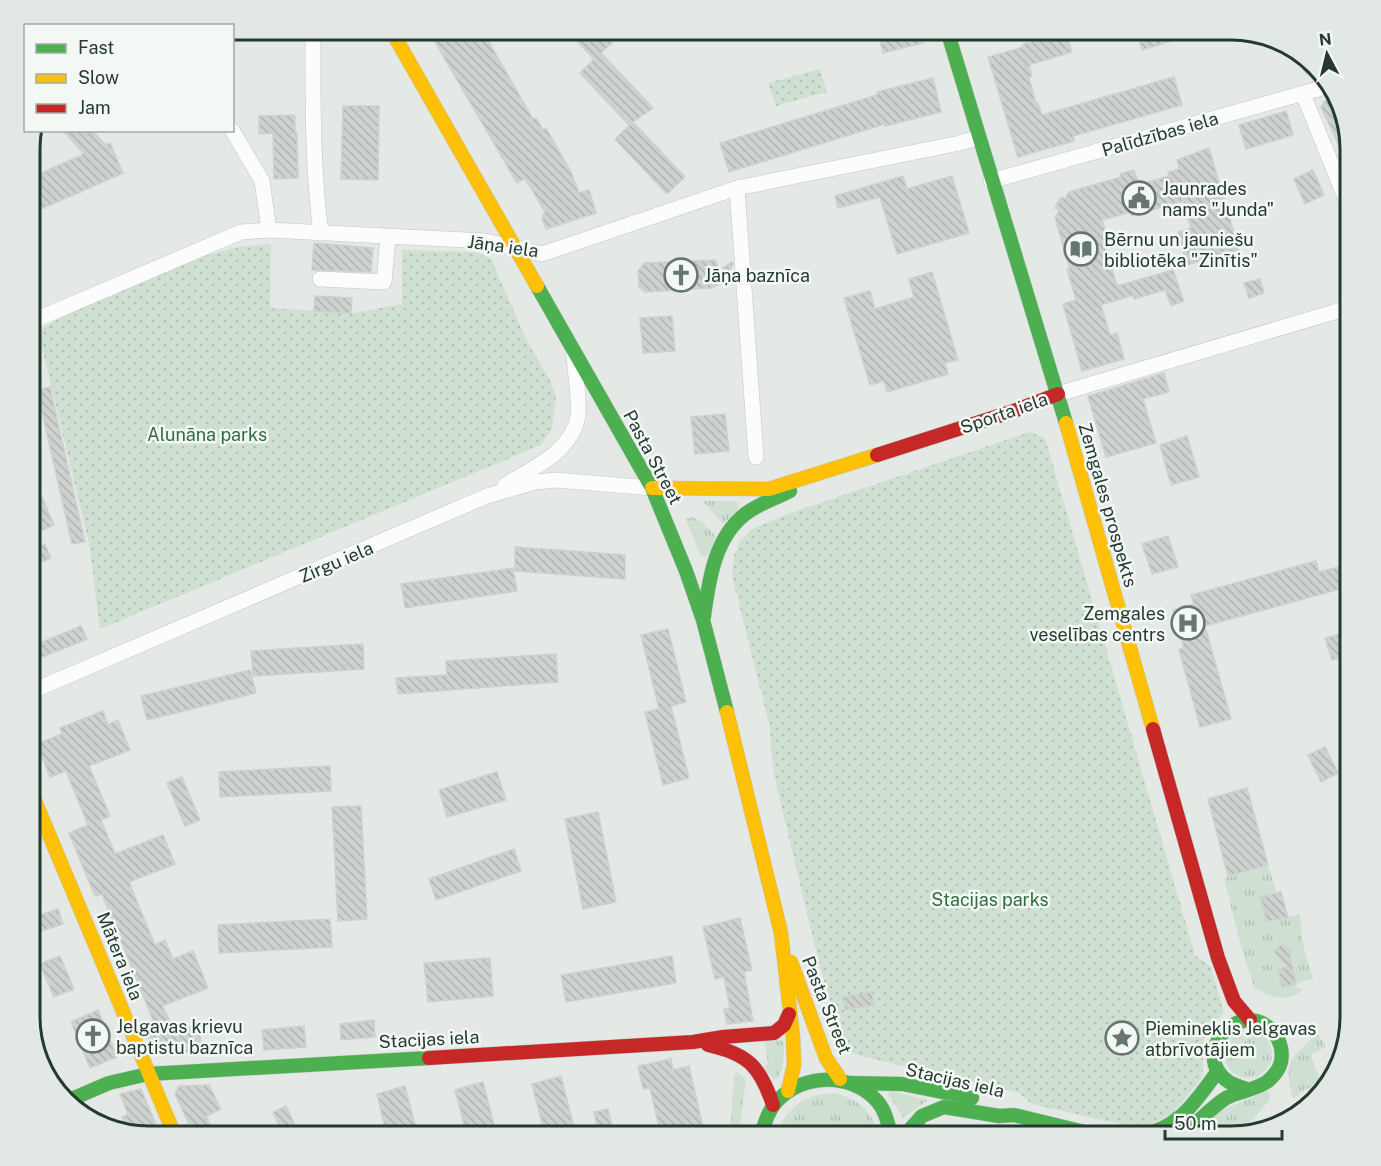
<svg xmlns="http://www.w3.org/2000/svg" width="1381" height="1166" viewBox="0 0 1381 1166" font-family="'Public Sans',sans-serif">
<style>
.grass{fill:url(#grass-tufts)}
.park{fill:url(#park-dots)}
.building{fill:url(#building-back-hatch);stroke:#cdd2cf;stroke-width:1.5}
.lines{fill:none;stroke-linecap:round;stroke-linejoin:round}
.street-casing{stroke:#c1c6c3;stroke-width:16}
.fast-casing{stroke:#c0c6c3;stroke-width:15}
.slow-casing{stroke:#c0c6c3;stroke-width:15}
.jam-casing{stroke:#c0c6c3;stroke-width:15}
.street{stroke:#fbfcfb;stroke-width:15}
.fast{stroke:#4caf50;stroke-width:14}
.slow{stroke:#ffc107;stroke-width:14}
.jam{stroke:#c62828;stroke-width:14}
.labels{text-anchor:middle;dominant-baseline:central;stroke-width:5;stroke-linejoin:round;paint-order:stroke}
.street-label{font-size:18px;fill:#243a31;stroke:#f3f8f4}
.poi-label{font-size:18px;fill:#243a31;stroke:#f3f8f4;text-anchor:start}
.park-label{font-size:18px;fill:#336c41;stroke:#f3f8f4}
.rim{fill:none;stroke:#243a31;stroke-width:3}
</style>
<defs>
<pattern id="grass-tufts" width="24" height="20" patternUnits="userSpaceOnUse" patternTransform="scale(1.5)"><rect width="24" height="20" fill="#cfe0d2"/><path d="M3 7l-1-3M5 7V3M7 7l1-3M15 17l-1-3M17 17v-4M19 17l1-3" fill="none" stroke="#b2c1b5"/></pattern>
<pattern id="park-dots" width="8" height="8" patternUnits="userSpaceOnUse" patternTransform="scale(1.5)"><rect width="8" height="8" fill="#cfe0d2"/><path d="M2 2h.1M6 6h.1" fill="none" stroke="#b2c1b5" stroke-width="1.8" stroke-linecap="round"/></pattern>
<pattern id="building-back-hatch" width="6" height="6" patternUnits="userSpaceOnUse" patternTransform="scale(1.5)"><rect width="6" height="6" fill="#cdd2cf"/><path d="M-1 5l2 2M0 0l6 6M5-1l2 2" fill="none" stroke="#b0b5b2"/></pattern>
</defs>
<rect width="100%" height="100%" fill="#e4e9e6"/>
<g class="grass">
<path d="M703,501H735L738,503L739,509L723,524Z"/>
<path d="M691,517L701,521L716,536L708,555L705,557L700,555L686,519Z"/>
<path d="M1268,865L1277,893L1260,897L1267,922L1300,914L1303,944L1313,979L1296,983L1292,966L1278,969L1282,987L1296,984L1297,989L1302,988L1303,990C1286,1002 1271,999 1254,987L1241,947L1224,878Z"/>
<circle cx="1248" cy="1054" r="24"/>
<path d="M1318,1034L1326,1047L1311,1054L1318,1076L1334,1072L1335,1074L1321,1096L1317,1099L1307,1088L1293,1099C1283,1062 1290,1057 1318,1034Z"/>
<path d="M781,1040L784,1043C784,1055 784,1071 776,1080L772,1078L764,1068L768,1063L765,1041Z"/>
<path d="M737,1072L746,1079L739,1136H725L730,1135L734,1075Z"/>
<path d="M890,1091L928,1100L903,1118L888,1094Z"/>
<path d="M1267,1091L1271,1095L1268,1102L1239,1135L1194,1136L1215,1113Z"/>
<path d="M834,1093C859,1100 872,1109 878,1136H775C788,1107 802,1095 834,1093Z"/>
</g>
<g class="park">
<path d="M820,69L827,92L776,106L768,83Z"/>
<path d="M271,244L270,308L353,313L402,304V250L476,252L491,259L526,339L550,380L556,396L552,428L541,445L100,629L89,543L38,331L54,321L113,293L201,257L238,247Z"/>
<path d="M1030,432L1045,438L1195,955L1211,967L1224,1012L1206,1033L1203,1044V1069L1201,1079L1173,1113L1142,1129L1032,1104L1019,1093L857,1055L847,1049L840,1040L815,947L773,770L770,728L732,576L734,556L740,541L752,529L791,513Z"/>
</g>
<g class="building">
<path d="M428,30H482L533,119L536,118L543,130L546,128L571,172L579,193L589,190L596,213L546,229L542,218L545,212L525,178L517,183Z"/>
<path d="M566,30H599L612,43L601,53L653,108L633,122L685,177L667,194L615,139L633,122L629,125L580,73L594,59Z"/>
<path d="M886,30H920L923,43L883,53L878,32Z"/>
<path d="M1036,30H1065L1072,52L1029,65L1032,76L1029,77L1036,104L1038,103L1042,115L1174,77L1182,105L1073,136L1074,141L1018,157L988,57L1024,47L1023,44L1039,40Z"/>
<path d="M1137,30H1167L1171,41L1142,50Z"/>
<path d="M1293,49L1311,60L1318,70L1306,74Z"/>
<path d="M933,78L941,112L885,126V124L729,172L720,143L877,95V92Z"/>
<path d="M1336,95L1342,103L1351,149L1350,169L1321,107L1327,98Z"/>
<path d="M343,106H379L378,180L341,179Z"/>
<path d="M1286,111L1293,135L1246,149L1239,125Z"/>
<path d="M295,115V133H297L298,178L274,179L273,133L259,134V116Z"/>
<path d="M63,130H92L105,145L110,143L123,173L39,210L30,190V178L84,154Z"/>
<path d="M1209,148L1239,250L1187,265L1178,232L1191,228L1183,201L1132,216L1131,212L1102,220L1110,246L1105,247L1117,286L1173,270L1184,301L1171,306L1165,290L1134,299L1133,295L1101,305L1110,335L1117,333L1124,359L1082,371L1063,304L1076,300L1067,269H1070L1055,218L1059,210L1055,208L1061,197L1065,199L1069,192L1121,177L1120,174L1134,170L1139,185L1169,176L1168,172L1179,169L1177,160Z"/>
<path d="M1313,170L1324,195L1305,204L1294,179Z"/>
<path d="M903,176L907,189L952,176L969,233L897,254L880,197L838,208L835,196Z"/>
<path d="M314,243L373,248L371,272L312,270Z"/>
<path d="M716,260L718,271L732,262L733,264L722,284L711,288L645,292L639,287L638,271L644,263Z"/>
<path d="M932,272L958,360L945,363L948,374L887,392L884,381L870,385L844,298L870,291L875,309L914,297L909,279Z"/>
<path d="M1260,279L1264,293L1249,298L1244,283Z"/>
<path d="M315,296L352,298L351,313L314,311Z"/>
<path d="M672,316L675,351L643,353L640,318Z"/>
<path d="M1164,373L1169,392L1143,399L1156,443L1106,457L1088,396Z"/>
<path d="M50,387L85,542L72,544L37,390Z"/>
<path d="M725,414L729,451L695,454L691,417Z"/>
<path d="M1187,436L1199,477L1171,485L1160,445Z"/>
<path d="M30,470L54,525L39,532L30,510Z"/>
<path d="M1168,536L1178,567L1152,574L1142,544Z"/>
<path d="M45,544L51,558L30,567V550Z"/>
<path d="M515,547L625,555V579L515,571Z"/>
<path d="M1316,561L1319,572L1351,564V586L1205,626L1231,719L1200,727L1179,649L1184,648L1173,610L1194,604L1191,595Z"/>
<path d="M513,568L517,591L405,608L401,584Z"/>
<path d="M81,626L87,639L40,658L35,645Z"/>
<path d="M668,629L686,702L671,706L689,778L663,785L645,712L659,709L641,635Z"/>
<path d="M1351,631V654L1332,660L1325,638Z"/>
<path d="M363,644L364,669L253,676L251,651Z"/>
<path d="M556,654L558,682L398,694L396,678L447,675L446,661Z"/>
<path d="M250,670L256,693L147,720L141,696Z"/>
<path d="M103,711L108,725L118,720L130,750L89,766L110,816L101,820L115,854L163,835L175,864L129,882L155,945L165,940L173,959L193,951L208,988L162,1006L174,1028L199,1026L202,1051L159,1055L153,1050L143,1024L153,1020L102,894L95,896L69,833L88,825L66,771L50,777L37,744L62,734L60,728Z"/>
<path d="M1325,747L1338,773L1321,782L1308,755Z"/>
<path d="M330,766L331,791L220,797L219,772Z"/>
<path d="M497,772L506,800L447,817L439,790Z"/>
<path d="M182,777L200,820L185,826L167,783Z"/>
<path d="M1247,788L1268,865L1228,876L1208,799Z"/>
<path d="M361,806L367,919L338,921L332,807Z"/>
<path d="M598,812L616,902L583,909L565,819Z"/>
<path d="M514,849L521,871L436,900L429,879Z"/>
<path d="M1281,892L1288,917L1267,922L1260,897Z"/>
<path d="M58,909L63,924L39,932L34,917Z"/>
<path d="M740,918L752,970L744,972L753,1021L727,1024L724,1009L730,1008L724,977L715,979L703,927Z"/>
<path d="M330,919L332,947L219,953L218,925Z"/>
<path d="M1282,944L1289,950L1296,984L1282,987L1278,969L1289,967L1274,952Z"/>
<path d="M60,956L74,989L54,997L40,964Z"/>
<path d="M672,956L676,983L566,1002L561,975Z"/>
<path d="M490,958L493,996L428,1002L424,963Z"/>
<path d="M872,992L874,1005L845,1010L843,997Z"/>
<path d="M98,1010L117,1057L90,1068L71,1022Z"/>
<path d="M374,1020L375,1037L341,1040L340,1024Z"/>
<path d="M304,1026L306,1047L264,1050L262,1030Z"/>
<path d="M671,1059L673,1070L689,1066L703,1127L661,1136L650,1088L643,1089L638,1066Z"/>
<path d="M561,1076L576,1136H545L532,1084Z"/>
<path d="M483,1082L497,1136H467L455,1090Z"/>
<path d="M209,1085L221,1109L206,1116L214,1132L207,1136H199L192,1123L189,1124L175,1094L179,1086Z"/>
<path d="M405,1086L418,1136H387L377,1094Z"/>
<path d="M141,1089L160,1134L154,1136L128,1132L122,1117L128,1114L120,1094Z"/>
<path d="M286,1106L300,1136H284L273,1112Z"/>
<path d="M608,1109L614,1136H599L594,1112Z"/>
</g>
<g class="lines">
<g class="street-casing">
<g id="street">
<path d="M313,30C313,97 312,166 321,233"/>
<path d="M1303,94L1351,212"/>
<path d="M232,130L262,181L269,230"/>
<path d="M991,181L1329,86"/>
<path d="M737,188L756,457"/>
<path d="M320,279L384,282L388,237"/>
<path d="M30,322L241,232L269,230L485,241L542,254L737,188L960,143L979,137"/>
<path d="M1058,394L1351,307"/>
<path d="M505,485C532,468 572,452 578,416C580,401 575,372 574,355"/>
<path d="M30,692L487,496L535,482L556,480L652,488"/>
</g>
</g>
<g class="fast-casing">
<g id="fast">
<path d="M947,30L1066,423"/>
<path d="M537,286L652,488L686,571L703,620L727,712"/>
<path d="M704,616C709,579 715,535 748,512C761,503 776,498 790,491"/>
<path d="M851,1083L902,1084L972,1098"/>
<path d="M67,1101L109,1083L148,1074L429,1058"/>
<path d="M761,1136C764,1124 768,1111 776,1102C802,1073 851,1072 877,1101C886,1111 888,1124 891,1136"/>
<path d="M904,1136L922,1116L944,1107L999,1116L1014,1115L1101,1136"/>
<path d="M1138,1136C1180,1128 1194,1103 1218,1071"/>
<path d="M1180,1136C1196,1125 1209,1109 1226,1098C1239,1091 1256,1090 1268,1081C1274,1076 1279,1070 1281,1062C1283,1051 1280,1040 1273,1032C1242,995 1187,1054 1229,1082C1234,1085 1241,1087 1246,1089"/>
</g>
</g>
<g class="slow-casing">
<g id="slow">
<path d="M391,30L537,286"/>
<path d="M1066,423L1153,729"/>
<path d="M652,488L769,489L877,455"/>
<path d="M727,712L781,933L793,1037L794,1065L788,1091"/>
<path d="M30,789L175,1136"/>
<path d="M791,962L826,1058L840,1079"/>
</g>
</g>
<g class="jam-casing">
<g id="jam">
<path d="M877,455L1011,412L1058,394"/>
<path d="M1153,729L1218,958L1234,1001L1250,1020"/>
<path d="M708,1045C748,1054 760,1066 773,1105"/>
<path d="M429,1058L693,1042L723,1037L774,1033L784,1025L789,1014"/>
</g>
</g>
<use href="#street" class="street"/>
<use href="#fast" class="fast"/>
<use href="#slow" class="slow"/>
<use href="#jam" class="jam"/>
</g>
<defs>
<g id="civic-ring" transform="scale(1.725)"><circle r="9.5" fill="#f3f8f4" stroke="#677770" stroke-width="1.5"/><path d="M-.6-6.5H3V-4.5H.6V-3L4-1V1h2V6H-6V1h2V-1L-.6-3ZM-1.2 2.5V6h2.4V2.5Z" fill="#677770"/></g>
<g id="library-ring" transform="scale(1.725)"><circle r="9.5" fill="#f3f8f4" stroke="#677770" stroke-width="1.5"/><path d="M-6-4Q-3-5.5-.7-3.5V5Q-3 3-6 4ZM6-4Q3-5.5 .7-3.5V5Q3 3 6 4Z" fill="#677770"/></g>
<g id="church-ring" transform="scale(1.725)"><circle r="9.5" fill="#f3f8f4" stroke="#677770" stroke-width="1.5"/><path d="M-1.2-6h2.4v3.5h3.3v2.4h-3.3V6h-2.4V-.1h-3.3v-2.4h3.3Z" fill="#677770"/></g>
<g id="hospital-ring" transform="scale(1.725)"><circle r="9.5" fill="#f3f8f4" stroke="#677770" stroke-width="1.5"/><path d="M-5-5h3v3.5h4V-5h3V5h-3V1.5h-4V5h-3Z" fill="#677770"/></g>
<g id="sight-ring" transform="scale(1.725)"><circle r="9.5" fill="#f3f8f4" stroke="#677770" stroke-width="1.5"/><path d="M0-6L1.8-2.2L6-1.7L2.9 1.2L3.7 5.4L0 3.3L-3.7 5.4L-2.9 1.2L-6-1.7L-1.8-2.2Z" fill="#677770"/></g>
</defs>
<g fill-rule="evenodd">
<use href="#civic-ring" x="1139" y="198"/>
<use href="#library-ring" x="1081" y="249"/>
<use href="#church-ring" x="681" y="275"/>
<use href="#hospital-ring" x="1188" y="623"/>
<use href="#church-ring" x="93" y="1036"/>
<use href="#sight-ring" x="1122" y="1038"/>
</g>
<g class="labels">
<g class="street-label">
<text transform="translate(1160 134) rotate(-16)">Palīdzības iela</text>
<text transform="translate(503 246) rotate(8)">Jāņa iela</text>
<text transform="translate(1004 413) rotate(-19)">Sporta iela</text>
<text transform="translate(653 457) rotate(62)">Pasta Street</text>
<text transform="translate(1108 505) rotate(74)">Zemgales prospekts</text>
<text transform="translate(336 562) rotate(-23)">Zirgu iela</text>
<text transform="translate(120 956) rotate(68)">Mātera iela</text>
<text transform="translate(827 1005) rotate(68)">Pasta Street</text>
<text transform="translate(429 1039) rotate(-3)">Stacijas iela</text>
<text transform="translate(955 1080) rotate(13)">Stacijas iela</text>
</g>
<g class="poi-label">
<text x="1162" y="188">Jaunrades<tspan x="1162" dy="21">nams "Junda"</tspan></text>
<text x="1104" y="239">Bērnu un jauniešu<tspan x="1104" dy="21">bibliotēka "Zinītis"</tspan></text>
<text x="704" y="275">Jāņa baznīca</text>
<text x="1165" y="613" text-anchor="end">Zemgales<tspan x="1165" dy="21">veselības centrs</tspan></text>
<text x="116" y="1026">Jelgavas krievu<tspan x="116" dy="21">baptistu baznīca</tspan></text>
<text x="1145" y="1028">Piemineklis Jelgavas<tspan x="1145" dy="21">atbrīvotājiem</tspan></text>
</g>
<g class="park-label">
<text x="207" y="434">Alunāna parks</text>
<text x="990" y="899">Stacijas parks</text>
</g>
</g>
<path d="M0 0H1381V1166H0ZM149 40H1231A109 109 0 0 1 1340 149V1017A109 109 0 0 1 1231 1126H149A109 109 0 0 1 40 1017V149A109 109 0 0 1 149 40Z" fill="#e2e9e4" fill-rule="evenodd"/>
<path class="rim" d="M149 40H1231A109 109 0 0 1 1340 149V1017A109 109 0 0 1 1231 1126H149A109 109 0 0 1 40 1017V149A109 109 0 0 1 149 40Z"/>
<rect x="24" y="24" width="210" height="108" fill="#f3f8f4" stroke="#a0aca6" stroke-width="1.5"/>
<rect x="36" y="44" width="30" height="9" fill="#4caf50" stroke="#a0aca6" stroke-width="1.5"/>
<text x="78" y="54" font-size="18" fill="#243a31">Fast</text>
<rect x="36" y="74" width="30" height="9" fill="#ffc107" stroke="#a0aca6" stroke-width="1.5"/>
<text x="78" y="84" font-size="18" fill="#243a31">Slow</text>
<rect x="36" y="104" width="30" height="9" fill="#c62828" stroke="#a0aca6" stroke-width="1.5"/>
<text x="78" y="114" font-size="18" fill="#243a31">Jam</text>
<g transform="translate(1327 54) rotate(353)" stroke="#f3f8f4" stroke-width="4.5" paint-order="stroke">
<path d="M0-4.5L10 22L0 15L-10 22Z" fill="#243a31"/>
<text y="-9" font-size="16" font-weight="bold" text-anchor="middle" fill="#243a31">N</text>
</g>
<path d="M1165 1130v9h117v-9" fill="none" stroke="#243a31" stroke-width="3"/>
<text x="1174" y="1130" font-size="18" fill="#243a31" stroke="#f3f8f4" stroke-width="4.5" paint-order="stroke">50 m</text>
</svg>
